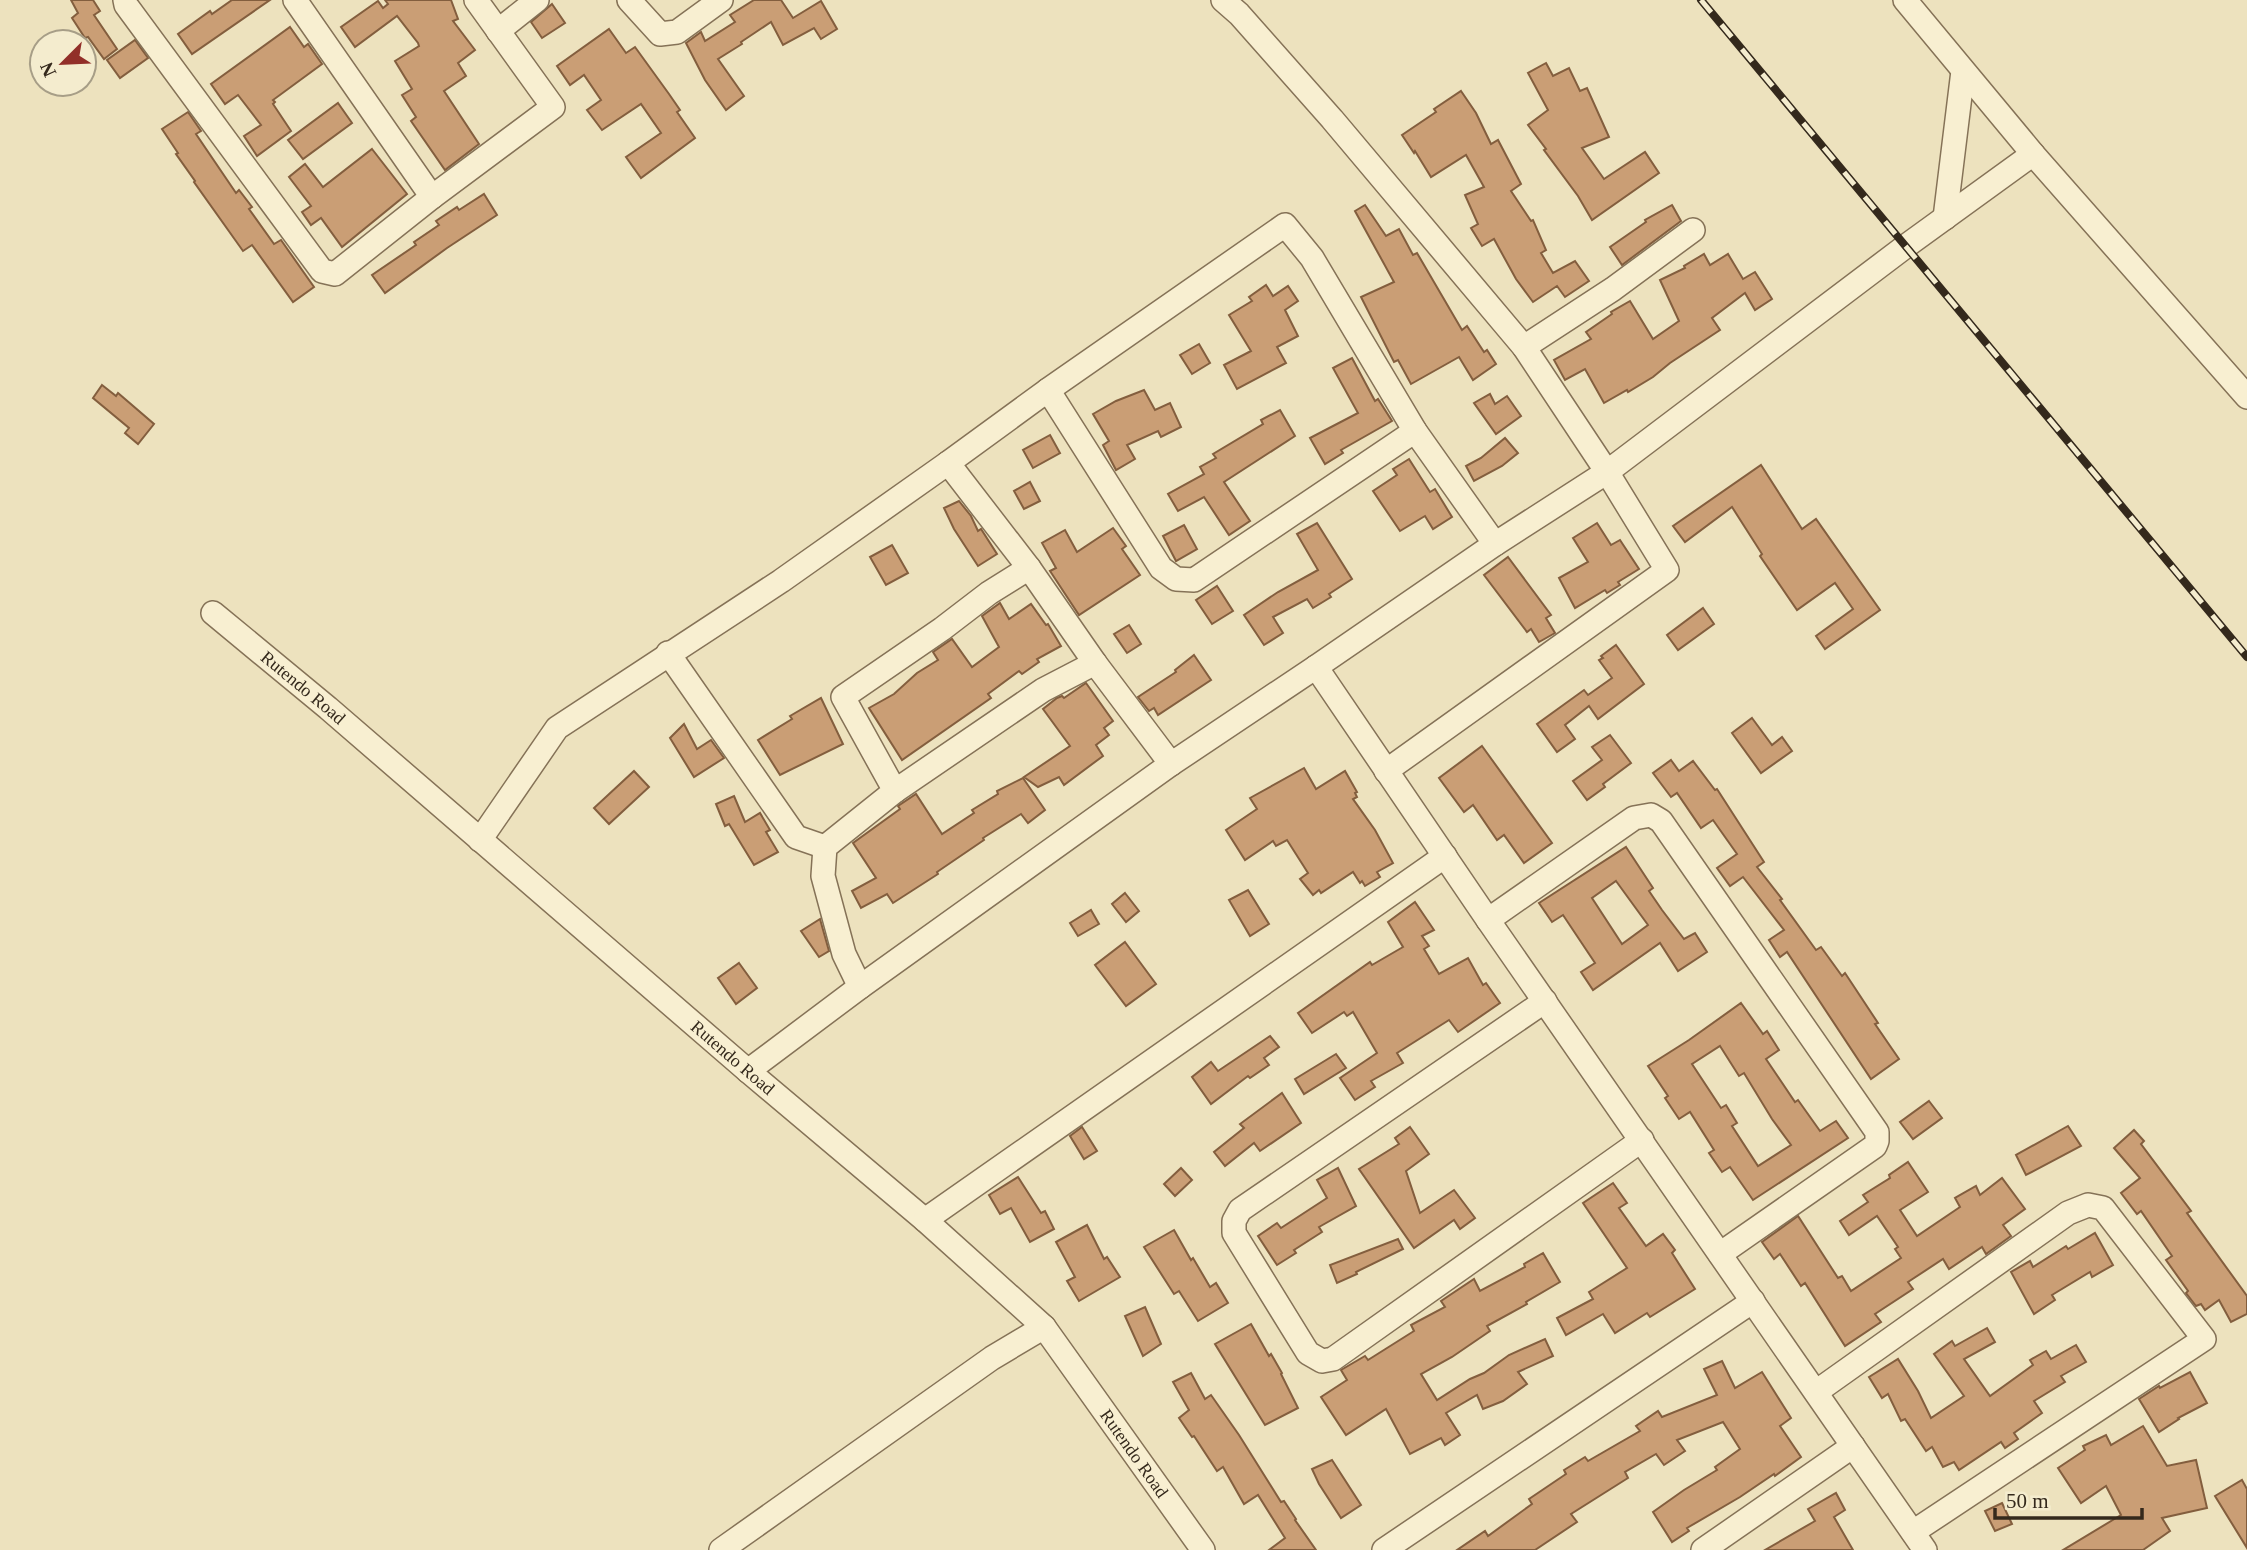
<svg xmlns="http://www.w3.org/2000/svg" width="2247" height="1550" viewBox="0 0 2247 1550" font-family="'Times New Roman',serif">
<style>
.building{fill:#ca9e75;stroke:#835e3e;stroke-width:2;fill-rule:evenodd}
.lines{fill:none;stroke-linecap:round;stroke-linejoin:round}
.street-casing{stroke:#857257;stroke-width:26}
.street{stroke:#f8efd1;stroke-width:23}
.rail-casing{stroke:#34291c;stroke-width:8}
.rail{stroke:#f4ecce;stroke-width:5;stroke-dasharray:16;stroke-linecap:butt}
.labels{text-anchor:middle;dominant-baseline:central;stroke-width:5;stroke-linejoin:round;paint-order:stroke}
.street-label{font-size:18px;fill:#34291c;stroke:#f4ecce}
</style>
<rect width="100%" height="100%" fill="#ede2be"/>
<g class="building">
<path d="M71,0H93L100,11L94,15L117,49L104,59L88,37L85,38L72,18L78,13Z"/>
<path d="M232,0H270L192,54L178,34L210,11L212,14Z"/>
<path d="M385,0H451L458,19L453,21L475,50L458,63L466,76L444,91L479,144L445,170L411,121L416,117L402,95L412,89L395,61L419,46L418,43L397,16L355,47L341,27L378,1L383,8L388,4Z"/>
<path d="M754,0H781L793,18L821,1L837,29L821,39L814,28L783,45L771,22L741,42L742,44L718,59L744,96L726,110L705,80L686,43L701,32L705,41L735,22L730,15Z"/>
<path d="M552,4L565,23L542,38L531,22Z"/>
<path d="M290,27L304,47L308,44L322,64L273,100L275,102L273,104L291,131L257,156L244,136L261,125L238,95L225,104L211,84Z"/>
<path d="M609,29L626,53L635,47L669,94L680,110L677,112L695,138L641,178L626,157L661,133L641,104L602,130L587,110L601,100L584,75L570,85L557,66Z"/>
<path d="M135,40L148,58L120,78L107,60Z"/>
<path d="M1546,63L1553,76L1569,68L1580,91L1587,88L1609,137L1582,148L1604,179L1645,152L1659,173L1592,220L1578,196L1544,150L1546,149L1528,125L1548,110L1528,73Z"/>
<path d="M1461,91L1476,113L1491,144L1498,140L1521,184L1511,191L1531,221L1533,220L1546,250L1541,253L1553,273L1575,261L1589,281L1565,297L1557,286L1533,302L1516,279L1494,239L1482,246L1471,228L1478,224L1465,195L1484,187L1466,155L1431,177L1415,151L1414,153L1402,135L1436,112L1434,109Z"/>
<path d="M338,103L352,123L303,159L288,140Z"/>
<path d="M188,112L201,131L196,134L236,193L239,190L252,207L249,209L274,244L281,240L314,287L293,302L252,245L243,251L194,182L195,181L176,154L178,153L162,129Z"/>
<path d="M372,149L407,194L342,247L321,218L311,225L302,212L311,206L289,177L305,164L323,187Z"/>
<path d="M484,194L497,215L447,248L385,293L372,275L416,245L414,242L439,225L436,221L457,207L459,210Z"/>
<path d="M1365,205L1386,236L1399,229L1413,255L1417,253L1462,330L1467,326L1484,352L1487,350L1496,364L1473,380L1459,357L1411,384L1398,360L1394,362L1361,297L1394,282L1355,211Z"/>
<path d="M1672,205L1681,221L1622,265L1610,247L1646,222L1645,220Z"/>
<path d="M1704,254L1710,265L1728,254L1743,279L1755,272L1772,299L1755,310L1745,293L1712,318L1720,330L1670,363L1653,377L1628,392L1627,390L1604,403L1585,369L1565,380L1554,360L1591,339L1586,332L1612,314L1611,312L1630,301L1653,339L1679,321L1660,280L1685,268L1684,266Z"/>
<path d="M1266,285L1273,296L1288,286L1298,301L1285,310L1298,336L1277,347L1286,363L1237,389L1224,365L1251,351L1229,315L1252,301L1249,297Z"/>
<path d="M1199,344L1210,363L1192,374L1180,355Z"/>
<path d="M1352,358L1375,401L1378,399L1392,421L1341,450L1343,453L1325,464L1310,438L1358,413L1333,368Z"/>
<path d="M102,385L116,396L118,393L154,424L138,444L125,433L129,428L93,398Z"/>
<path d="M1144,390L1155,410L1170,403L1181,427L1161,437L1158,431L1127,445L1135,459L1116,470L1103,445L1109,441L1093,414L1116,401Z"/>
<path d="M1490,394L1495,404L1507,396L1521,416L1496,434L1474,403Z"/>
<path d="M1280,410L1295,436L1224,482L1250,521L1229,535L1204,497L1178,511L1168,494L1204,474L1200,467L1216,458L1213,454L1263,424L1261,420Z"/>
<path d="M1050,435L1060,453L1033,468L1023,450Z"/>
<path d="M1505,438L1518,453L1502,466L1474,481L1466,466L1481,458Z"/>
<path d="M1409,459L1430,492L1435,489L1452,517L1433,529L1425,516L1400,531L1373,491L1397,475L1393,469Z"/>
<path d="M1761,465L1802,529L1816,519L1880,610L1825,649L1816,636L1853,609L1835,583L1797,610L1760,556L1762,554L1732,507L1685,542L1673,526Z"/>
<path d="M1030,482L1040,501L1024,509L1014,491Z"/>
<path d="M959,501L971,516L978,531L981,529L997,554L978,566L954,529L944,508Z"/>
<path d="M1317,523L1352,579L1329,594L1331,597L1313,608L1307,599L1273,617L1283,633L1264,645L1244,615L1278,592L1318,570L1297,534Z"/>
<path d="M1597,523L1611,545L1620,540L1639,569L1618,582L1620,585L1607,593L1605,590L1575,608L1559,578L1588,562L1573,538Z"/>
<path d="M1184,525L1197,549L1176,561L1163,536Z"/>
<path d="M1113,528L1126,546L1122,549L1140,575L1079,615L1050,571L1056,568L1042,543L1065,530L1077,552Z"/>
<path d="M892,545L908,573L886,585L870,557Z"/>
<path d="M1508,557L1551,615L1546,618L1555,633L1539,642L1531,629L1527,632L1484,575Z"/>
<path d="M1217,586L1233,611L1212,624L1196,600Z"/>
<path d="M1000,603L1009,619L1031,604L1046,625L1048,624L1061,646L1037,659L1039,662L1022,674L1019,671L988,694L991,698L902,760L869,708L894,694L917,673L938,660L933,652L952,639L972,667L999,647L982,616Z"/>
<path d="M1703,608L1714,624L1678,650L1667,635Z"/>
<path d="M1129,625L1141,644L1127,653L1114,634Z"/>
<path d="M1616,645L1644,684L1598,719L1589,706L1565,725L1575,739L1557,752L1537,724L1584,690L1588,695L1612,678L1599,660L1603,658L1601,656Z"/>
<path d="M1194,655L1211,680L1158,715L1154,708L1149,711L1138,697L1176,672L1175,670Z"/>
<path d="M1086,683L1113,721L1104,728L1109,735L1096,745L1103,756L1064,785L1059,777L1038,787L1024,777L1070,746L1043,709L1057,698L1062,696L1064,698Z"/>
<path d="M821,698L843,744L780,775L758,740L792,719L790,716Z"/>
<path d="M1752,718L1772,745L1782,737L1792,751L1761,773L1732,733Z"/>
<path d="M684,724L697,749L711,740L724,758L694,777L670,738Z"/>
<path d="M1610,735L1631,763L1603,784L1605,787L1587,800L1573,781L1602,760L1592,747Z"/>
<path d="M1482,746L1552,843L1524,863L1504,835L1497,840L1473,805L1464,812L1439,778Z"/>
<path d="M1671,760L1679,771L1693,761L1715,790L1717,789L1764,862L1757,867L1782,899L1780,900L1816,950L1821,947L1842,976L1845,973L1878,1023L1875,1024L1899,1059L1871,1079L1787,952L1780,957L1769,940L1784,930L1743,877L1730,886L1717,868L1737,854L1713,820L1701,828L1677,793L1671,797L1653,773Z"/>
<path d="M1304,768L1316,789L1345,771L1357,792L1355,793L1357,797L1353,799L1375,830L1393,863L1377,872L1380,877L1365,886L1362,881L1360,883L1353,872L1321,893L1319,890L1313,895L1300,879L1308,873L1287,840L1276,846L1273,841L1245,860L1226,830L1257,809L1250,798Z"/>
<path d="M634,771L649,787L609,824L594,808Z"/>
<path d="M1023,778L1045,810L1028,823L1021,814L983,838L984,840L937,872L938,874L893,903L887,894L861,908L852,891L876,878L853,843L900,809L898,806L916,794L942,834L974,813L972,810L998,794L997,791Z"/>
<path d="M734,796L745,822L760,813L770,830L766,832L778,852L754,865L729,824L725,826L716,804Z"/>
<path d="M1626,847L1653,888L1649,891L1662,910L1684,939L1695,933L1707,952L1678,971L1660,943L1593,990L1581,972L1595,963L1563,915L1552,922L1539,903ZM1616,881L1648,925L1622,944L1592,898Z"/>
<path d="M1248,890L1269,924L1250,936L1229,900Z"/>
<path d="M1125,893L1139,911L1126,922L1112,904Z"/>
<path d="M1415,902L1434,930L1422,936L1429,946L1424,949L1439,974L1468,958L1483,985L1486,983L1500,1003L1458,1032L1449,1020L1397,1053L1403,1063L1371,1081L1375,1087L1355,1100L1340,1078L1377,1053L1353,1012L1347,1016L1344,1012L1312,1033L1298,1013L1370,962L1372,965L1403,947L1388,922Z"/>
<path d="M1091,910L1099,924L1078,936L1070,923Z"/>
<path d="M820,919L829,951L819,957L801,931Z"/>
<path d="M1125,942L1156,984L1126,1006L1095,965Z"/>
<path d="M739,963L757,988L736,1004L718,978Z"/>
<path d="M1741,1003L1763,1034L1767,1031L1779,1050L1766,1059L1795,1102L1798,1100L1820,1131L1836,1121L1848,1138L1753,1200L1730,1167L1722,1172L1709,1153L1714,1150L1690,1112L1679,1119L1665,1098L1668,1096L1648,1066L1689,1040ZM1720,1046L1739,1076L1744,1073L1772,1119L1791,1145L1758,1166L1732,1126L1737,1123L1726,1105L1721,1108L1692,1064Z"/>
<path d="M1270,1036L1279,1047L1264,1058L1269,1065L1250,1078L1248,1076L1211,1104L1192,1077L1211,1062L1218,1071Z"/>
<path d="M1336,1054L1346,1068L1304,1094L1295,1079Z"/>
<path d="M1282,1093L1301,1123L1260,1151L1254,1143L1225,1166L1214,1152L1244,1128L1240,1124Z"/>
<path d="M1929,1101L1942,1118L1913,1139L1900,1122Z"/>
<path d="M2068,1126L2081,1146L2026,1175L2016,1155Z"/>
<path d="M1082,1127L1097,1151L1084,1159L1070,1136Z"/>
<path d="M1410,1127L1429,1154L1406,1171L1420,1213L1454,1190L1475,1218L1460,1229L1454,1220L1414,1248L1359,1169L1399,1144L1395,1138Z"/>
<path d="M2134,1130L2144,1141L2141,1144L2191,1211L2187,1213L2247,1296V1314L2231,1322L2219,1300L2205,1310L2201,1304L2196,1306L2186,1293L2188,1291L2166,1260L2172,1256L2141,1211L2137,1214L2121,1193L2140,1178L2114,1148Z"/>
<path d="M1908,1162L1928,1192L1900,1210L1917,1236L1960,1207L1955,1198L1976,1186L1980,1195L2002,1178L2025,1209L2003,1225L2011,1236L1986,1254L1982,1247L1949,1269L1943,1259L1908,1282L1913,1289L1875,1314L1881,1322L1845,1346L1805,1283L1801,1286L1780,1254L1774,1259L1762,1242L1798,1216L1838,1278L1842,1276L1851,1291L1901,1258L1895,1249L1898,1247L1877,1216L1849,1235L1840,1221L1868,1202L1863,1195L1890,1178L1889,1175Z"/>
<path d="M1181,1168L1192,1180L1175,1196L1164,1184Z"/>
<path d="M1338,1168L1356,1206L1319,1227L1322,1232L1294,1250L1296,1253L1277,1265L1258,1236L1277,1223L1281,1228L1327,1198L1317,1180Z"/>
<path d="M1018,1177L1041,1213L1045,1211L1054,1229L1030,1242L1011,1208L1000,1214L989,1195Z"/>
<path d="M1613,1183L1627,1203L1619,1208L1646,1246L1663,1234L1675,1250L1672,1253L1695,1289L1650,1317L1647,1313L1615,1333L1603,1314L1566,1335L1557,1318L1593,1299L1589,1292L1627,1268L1583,1203Z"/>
<path d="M1087,1225L1104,1259L1107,1257L1120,1277L1079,1301L1067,1281L1075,1277L1056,1242Z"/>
<path d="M1174,1230L1191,1260L1193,1258L1210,1287L1216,1283L1228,1303L1198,1321L1179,1291L1174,1294L1144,1247Z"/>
<path d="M2095,1233L2113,1265L2092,1277L2090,1272L2052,1295L2055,1300L2034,1314L2011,1272L2030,1261L2033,1267L2066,1246L2068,1249Z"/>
<path d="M1398,1239L1403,1249L1356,1272L1357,1274L1337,1283L1330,1265Z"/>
<path d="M1543,1253L1560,1282L1526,1302L1527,1304L1487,1326L1490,1331L1452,1357L1421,1374L1437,1400L1470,1379L1484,1373L1509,1355L1545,1339L1553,1356L1518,1372L1527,1384L1503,1401L1483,1409L1477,1395L1446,1413L1460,1435L1445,1445L1441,1438L1410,1454L1386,1409L1346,1435L1321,1397L1347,1380L1341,1370L1365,1356L1368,1360L1414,1331L1411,1325L1445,1307L1441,1301L1474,1279L1480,1291L1525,1267L1524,1264Z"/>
<path d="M1145,1307L1161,1344L1143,1356L1125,1316Z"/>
<path d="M1251,1324L1269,1356L1271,1354L1282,1373L1281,1374L1298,1408L1265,1425L1215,1344Z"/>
<path d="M1987,1328L1995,1342L1964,1359L1990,1396L2033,1365L2030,1360L2046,1351L2051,1359L2076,1345L2086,1362L2061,1376L2065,1382L2034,1401L2042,1413L2014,1433L2018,1439L2005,1448L2001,1442L1959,1470L1954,1462L1943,1467L1932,1447L1926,1451L1905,1419L1901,1421L1888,1394L1882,1398L1869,1377L1898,1359L1918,1391L1931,1418L1964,1396L1934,1354L1952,1341L1955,1346Z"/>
<path d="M1722,1361L1735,1388L1762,1372L1791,1418L1780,1426L1801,1457L1775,1476L1774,1474L1740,1497L1687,1528L1689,1531L1672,1542L1653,1512L1684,1490L1717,1470L1715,1467L1740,1449L1723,1422L1677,1440L1685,1451L1664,1465L1656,1454L1625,1472L1628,1478L1571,1514L1577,1522L1535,1550H1457L1485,1531L1488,1536L1532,1504L1529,1499L1566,1474L1564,1470L1585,1457L1588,1461L1640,1431L1636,1426L1658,1411L1662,1417L1717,1395L1704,1369Z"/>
<path d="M2190,1372L2207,1403L2178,1418L2179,1419L2159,1432L2139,1399L2159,1386L2160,1388Z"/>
<path d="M1191,1373L1205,1399L1211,1395L1239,1435L1281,1502L1284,1501L1296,1519L1295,1520L1316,1550H1269L1285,1538L1258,1495L1244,1504L1223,1467L1217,1471L1194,1436L1192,1437L1179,1418L1189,1410L1173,1382Z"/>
<path d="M2143,1426L2167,1466L2196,1460L2207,1508L2162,1518L2170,1531L2143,1550H2063L2121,1515L2106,1486L2081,1503L2058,1468L2085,1450L2083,1446L2106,1435L2111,1445Z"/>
<path d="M1332,1460L1361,1505L1341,1518L1319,1484L1312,1469Z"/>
<path d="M2242,1480L2247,1489V1548L2215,1496Z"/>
<path d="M1836,1493L1845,1510L1834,1517L1853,1550H1765L1815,1521L1808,1509Z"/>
<path d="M2002,1503L2012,1524L1995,1531L1985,1511Z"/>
</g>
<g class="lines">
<g class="street-casing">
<g id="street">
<path d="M125,0L126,5L322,271L335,274L432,197L553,107L476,0"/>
<path d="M295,0L432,197"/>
<path d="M629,0L660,34L677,32L721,0"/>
<path d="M1223,0L1239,14L1332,119L1524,347L1607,472L1667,570L1386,771"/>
<path d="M1905,0L2033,154L2247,397"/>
<path d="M498,31L537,0"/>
<path d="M1945,218L1963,71"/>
<path d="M1524,347L1613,289L1693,230"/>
<path d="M1048,390L1285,225L1312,258L1415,431L1495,544"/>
<path id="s1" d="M213,613L328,708L748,1071L925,1220L1044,1327L1203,1550"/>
<path d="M668,653L796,837L825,847"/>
<path d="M1316,667L1488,920L1925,1550"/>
<path d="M1171,764L1095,663L1029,568L948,463L1048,390L1161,568L1176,579L1194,580L1415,431"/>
<path d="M895,791L1043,690L1095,663"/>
<path d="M480,840L557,728L781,581L948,463"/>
<path d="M1488,920L1634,818L1651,815L1661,821L1877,1132V1141L1875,1146L1720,1254"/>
<path d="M860,987L844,954L823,876L825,847L895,791L843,697L942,629L989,593L1029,568"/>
<path d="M1545,1001L1240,1210L1234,1221V1233L1308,1353L1322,1361L1333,1359L1642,1140"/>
<path d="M748,1071L860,987L1171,764L1316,667L1495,544L1607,472L1906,246L2033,154"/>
<path d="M925,1220L1445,856"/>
<path d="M1816,1392L2068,1213L2088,1205L2103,1208L2204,1339L1913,1532"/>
<path d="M721,1550L992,1358L1044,1327"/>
<path d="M1384,1550L1753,1301"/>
<path d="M1703,1550L1853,1446"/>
</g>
</g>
<use href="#street" class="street"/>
<g class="rail-casing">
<path id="rail" d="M1701,0L2247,657"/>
</g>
<use href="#rail" class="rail"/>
</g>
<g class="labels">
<g class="street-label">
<text stroke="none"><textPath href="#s1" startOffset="117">Rutendo Road</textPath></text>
<text stroke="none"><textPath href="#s1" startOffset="684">Rutendo Road</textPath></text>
<text stroke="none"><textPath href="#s1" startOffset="1251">Rutendo Road</textPath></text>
</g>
</g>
<g transform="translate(63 63) rotate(246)"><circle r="33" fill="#f4ecce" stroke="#a79e87" stroke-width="2"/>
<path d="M0-5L12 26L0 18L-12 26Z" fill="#922f29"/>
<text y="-10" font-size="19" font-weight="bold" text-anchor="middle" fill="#34291c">N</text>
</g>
<path d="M1995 1508v10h147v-10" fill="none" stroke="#34291c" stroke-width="3.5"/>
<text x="2006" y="1508" font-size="21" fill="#34291c" stroke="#f4ecce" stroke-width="5" paint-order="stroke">50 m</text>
</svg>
